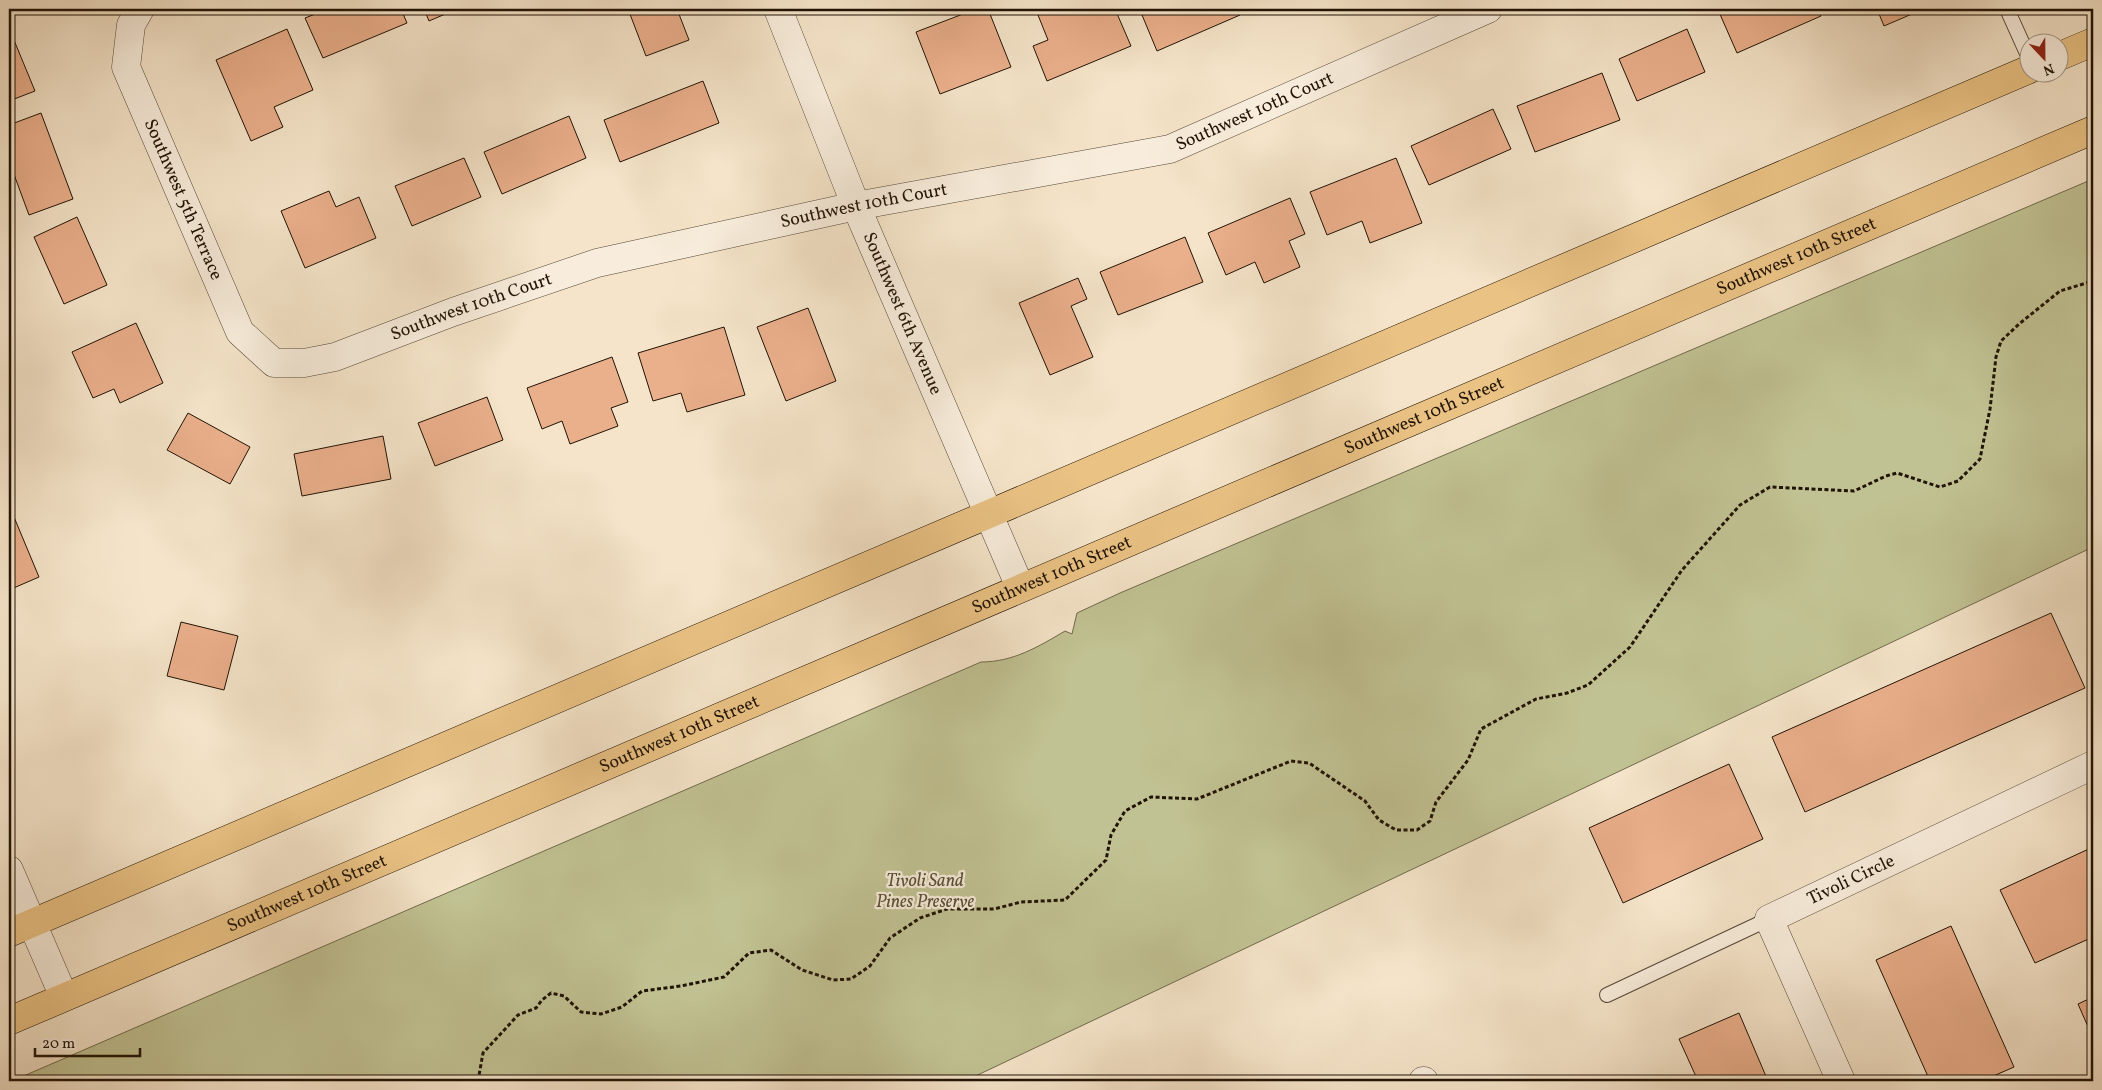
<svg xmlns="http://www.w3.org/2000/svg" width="2102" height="1090" viewBox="0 0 2102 1090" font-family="Vollkorn,serif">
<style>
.green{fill:#c1c293;stroke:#706a4c}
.building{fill:#eaaf8b;stroke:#201306}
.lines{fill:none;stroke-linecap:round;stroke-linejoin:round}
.service-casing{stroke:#554737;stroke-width:16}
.minor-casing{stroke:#554737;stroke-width:29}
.primary-casing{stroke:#201306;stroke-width:29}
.path{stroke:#201306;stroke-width:3;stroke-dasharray:4 2.5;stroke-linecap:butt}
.service{stroke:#f8eddc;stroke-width:14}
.minor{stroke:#f8eddc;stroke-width:28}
.primary{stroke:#eac284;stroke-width:28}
.labels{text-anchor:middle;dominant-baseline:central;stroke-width:4.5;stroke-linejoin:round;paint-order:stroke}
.street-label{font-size:18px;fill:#201306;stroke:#f8eddc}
.park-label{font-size:18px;font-style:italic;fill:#585037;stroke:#f8eddc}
</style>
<rect width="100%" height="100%" fill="#f5e4c9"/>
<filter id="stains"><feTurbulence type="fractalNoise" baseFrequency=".004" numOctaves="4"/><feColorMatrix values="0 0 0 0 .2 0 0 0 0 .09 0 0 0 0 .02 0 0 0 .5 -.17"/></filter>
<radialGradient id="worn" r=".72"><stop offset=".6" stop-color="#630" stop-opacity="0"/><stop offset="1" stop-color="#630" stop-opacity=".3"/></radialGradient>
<path class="green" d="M2093,179V547L965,1081H12L981,662C1013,662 1038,647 1065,631L1072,634L1077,613L1120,593Z"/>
<g class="building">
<path d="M328,9H401L407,23L323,58L305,18Z"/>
<path d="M424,9H457L429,21Z"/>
<path d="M628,9H677L689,40L646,56Z"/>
<path d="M976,9H988L1011,67L940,94L916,32Z"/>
<path d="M1054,9H1115L1131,46L1047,81L1033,46L1048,40L1038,15Z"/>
<path d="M1155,9H1237L1240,15L1157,51L1142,15Z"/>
<path d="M1726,9H1817L1821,16L1737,53L1719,12Z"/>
<path d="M1877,9H1910L1912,14L1884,26Z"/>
<path d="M9,28L35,91L9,101Z"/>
<path d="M287,29L313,90L274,107L283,127L251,141L216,60Z"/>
<path d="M1687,29L1705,72L1637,101L1619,59Z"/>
<path d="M1602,73L1620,120L1535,152L1517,106Z"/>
<path d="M703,81L719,123L620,162L604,120Z"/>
<path d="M1493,109L1511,149L1429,185L1411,146Z"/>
<path d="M41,113L73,199L29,215L9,161V125Z"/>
<path d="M569,116L586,158L502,194L484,152Z"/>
<path d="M464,158L481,197L412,226L395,186Z"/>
<path d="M1396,158L1422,223L1370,243L1362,221L1327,235L1310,192Z"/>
<path d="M329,191L336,207L359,197L376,238L305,268L281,211Z"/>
<path d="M1290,198L1305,234L1289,241L1300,267L1264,283L1255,262L1226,275L1208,233Z"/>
<path d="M77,217L107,285L64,304L34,237Z"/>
<path d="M1185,237L1203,282L1118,315L1100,272Z"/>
<path d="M1078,278L1087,299L1071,306L1093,357L1050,375L1019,303Z"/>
<path d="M808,308L836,381L786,401L757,327Z"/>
<path d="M136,323L163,383L120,403L114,389L93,398L72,352Z"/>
<path d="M724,327L745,395L687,412L681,393L653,401L638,353Z"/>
<path d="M612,357L628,402L611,408L618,426L570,444L562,421L542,429L527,388Z"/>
<path d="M487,397L503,440L435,466L418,423Z"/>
<path d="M188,413L250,447L230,484L167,450Z"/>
<path d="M383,436L391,479L302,496L294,454Z"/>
<path d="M9,505L39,577L9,590Z"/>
<path d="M2051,613L2085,688L1805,812L1772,737Z"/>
<path d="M181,622L238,636L224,690L167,676Z"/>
<path d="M1729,764L1763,839L1623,903L1589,828Z"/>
<path d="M2093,847V937L2035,963L2000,890Z"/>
<path d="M1951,926L2014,1067L1982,1081H1930L1876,960Z"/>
<path d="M2093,997V1038L2078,1004Z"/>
<path d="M1739,1013L1768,1081H1698L1679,1039Z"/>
</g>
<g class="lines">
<g class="service-casing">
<g id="service">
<path d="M2007,9L2030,60"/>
<path d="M1607,995L1769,919"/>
</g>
</g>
<g class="minor-casing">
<g id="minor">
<path id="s1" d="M140,9L131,25L126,67L240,332L274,363H304L335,357L453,312L597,263L856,206L1170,149L1488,9"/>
<path id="s2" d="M778,9L856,206L1020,587"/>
<path d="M9,870L64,997"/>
<path d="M1423,1081H1424"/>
<path id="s3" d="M1841,1081L1769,919L2093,765"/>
</g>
</g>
<g class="primary-casing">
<g id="primary">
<path d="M2060,56L2093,42"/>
<path d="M9,933L2030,69"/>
<path id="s4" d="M9,1021L2093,130"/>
</g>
</g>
<path class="path" d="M478,1081L483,1053L518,1015L536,1008L542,1000L551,993L564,996L581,1012L601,1014L622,1007L642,991L681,986L724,977L749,953L771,950L802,970L833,980L851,979L870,966L890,938L920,918L947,909H994L1021,902L1065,900L1106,860L1111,835L1125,811L1151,797L1197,799L1291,761L1309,763L1365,801L1379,820L1396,830H1417L1430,821L1436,802L1468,760L1481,729L1536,699L1567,693L1588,685L1630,647L1682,570L1740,505L1770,487L1854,491L1886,476L1897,473L1940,487L1958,481L1980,459L1990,409L1996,357L2001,341L2019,324L2060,291L2093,281"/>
<use href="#service" class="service"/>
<use href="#minor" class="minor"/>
<use href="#primary" class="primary"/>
</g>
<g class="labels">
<g class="street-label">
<text stroke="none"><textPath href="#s1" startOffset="1412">Southwest 10th Court</textPath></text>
<text stroke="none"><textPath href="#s1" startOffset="205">Southwest 5th Terrace</textPath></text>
<text stroke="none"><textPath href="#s1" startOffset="1008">Southwest 10th Court</textPath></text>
<text stroke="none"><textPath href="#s4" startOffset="1944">Southwest 10th Street</textPath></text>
<text stroke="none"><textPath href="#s1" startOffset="602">Southwest 10th Court</textPath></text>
<text stroke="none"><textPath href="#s2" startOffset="329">Southwest 6th Avenue</textPath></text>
<text stroke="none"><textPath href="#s4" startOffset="1539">Southwest 10th Street</textPath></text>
<text stroke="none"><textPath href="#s4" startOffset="1134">Southwest 10th Street</textPath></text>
<text stroke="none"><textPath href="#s4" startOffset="729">Southwest 10th Street</textPath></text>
<text stroke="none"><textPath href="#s3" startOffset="268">Tivoli Circle</textPath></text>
<text stroke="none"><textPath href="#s4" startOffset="324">Southwest 10th Street</textPath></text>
</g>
<g class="park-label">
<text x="925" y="881">Tivoli Sand<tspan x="925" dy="21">Pines Preserve</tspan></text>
</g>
</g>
<rect width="2102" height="1090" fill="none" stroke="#f5e4c9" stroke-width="30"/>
<rect x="10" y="10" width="2082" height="1070" fill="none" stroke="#201306" stroke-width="2.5"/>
<rect x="15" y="15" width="2072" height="1060" fill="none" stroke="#201306"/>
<g transform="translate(2044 58) rotate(158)"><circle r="24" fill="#f8eddc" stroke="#a29686"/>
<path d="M0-4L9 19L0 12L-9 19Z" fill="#8f2418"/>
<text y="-8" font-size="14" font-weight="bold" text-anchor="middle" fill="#201306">N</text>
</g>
<path d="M35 1048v8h105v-8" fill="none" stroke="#201306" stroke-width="2.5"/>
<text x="42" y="1048" font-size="15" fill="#201306" stroke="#f8eddc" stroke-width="4" paint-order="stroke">20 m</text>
<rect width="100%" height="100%" filter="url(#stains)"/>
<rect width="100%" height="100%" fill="url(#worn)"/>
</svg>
